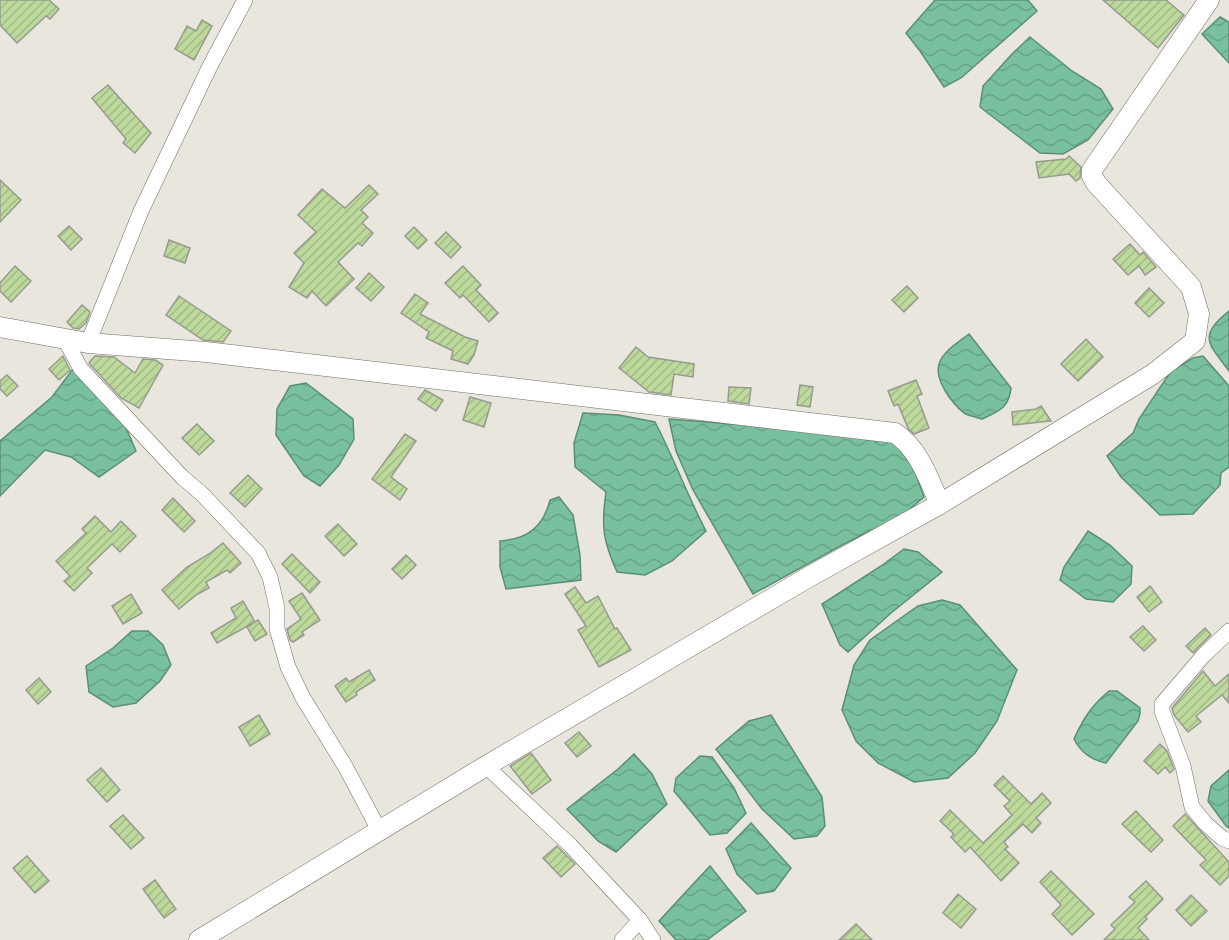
<svg xmlns="http://www.w3.org/2000/svg" width="1229" height="940" viewBox="0 0 1229 940" font-family="'Roboto Condensed',sans-serif">
<style>
.water{fill:url(#water-waves);stroke:#5c8e76;stroke-width:1.5}
.building{fill:url(#building-hatch);stroke:#969a91;stroke-width:1.5}
.lines{fill:none;stroke-linecap:round;stroke-linejoin:round}
.minor-casing{stroke:#6f6d64;stroke-width:16}
.tertiary-casing{stroke:#6f6d64;stroke-width:21}
.minor{stroke:#fff;stroke-width:15}
.tertiary{stroke:#fff;stroke-width:20}
</style>
<defs>
<pattern id="water-waves" width="16" height="10" patternUnits="userSpaceOnUse" patternTransform="scale(1.5)"><rect width="16" height="10" fill="#78c09e"/><path d="M0 5q4-4 8 0t8 0" fill="none" stroke="#67a487"/></pattern>
<pattern id="building-hatch" width="6" height="6" patternUnits="userSpaceOnUse" patternTransform="scale(1.5)"><rect width="6" height="6" fill="#bdd99b"/><path d="M-1 1l2-2M0 6l6-6M5 7l2-2" fill="none" stroke="#a2ba85"/></pattern>
</defs>
<rect width="100%" height="100%" fill="#e9e7dd"/>
<g class="water">
<path d="M935,0H1028L1037,11L961,78L944,87L920,51L906,33Z"/>
<path d="M1220,17L1229,22V63L1202,34Z"/>
<path d="M1030,37L1072,71L1101,89L1113,109L1088,140L1063,154L1040,153L980,107L983,86L1012,54Z"/>
<path d="M1229,311V371C1209,344 1197,336 1229,311Z"/>
<path d="M969,334L1011,388C1009,408 999,411 982,419C977,417 969,416 964,413C952,403 934,380 939,364C943,351 959,342 969,334Z"/>
<path d="M1203,356L1229,386V467L1221,473L1220,485L1193,514L1160,515L1121,477L1107,456L1133,433L1139,419L1171,371L1193,358Z"/>
<path d="M73,369L123,421L136,451L99,477L71,457L45,450L0,496V441L52,397Z"/>
<path d="M306,383L353,419L354,439L339,465L320,486L304,476L276,435L277,409L290,386Z"/>
<path d="M583,413L619,415L655,422C674,458 687,495 706,531L672,561L645,575L617,572C603,541 601,526 606,492L575,467L574,443Z"/>
<path d="M669,419L782,428L892,439L913,466L924,497L903,515L844,544L753,594L693,490L676,451Z"/>
<path d="M559,497L573,515L580,555L581,580L506,589L500,567V541C528,539 543,527 550,500Z"/>
<path d="M1088,531L1110,545L1132,566L1131,584L1113,602L1086,599L1060,580L1064,567Z"/>
<path d="M904,549L918,552L942,572L891,613L848,652L840,645L822,604L881,566Z"/>
<path d="M942,600L960,605L1017,670L997,721L975,753L948,778L914,782L878,763L856,741L842,710L854,665L870,640L918,606Z"/>
<path d="M132,631H148L163,645L171,665L160,681L136,703L113,707L89,692L86,666L113,648Z"/>
<path d="M1109,691H1117L1140,708V714L1138,721L1106,763C1091,760 1081,753 1074,739C1083,719 1092,705 1109,691Z"/>
<path d="M771,715L822,797L825,826L817,836L794,839L762,809L716,749L749,721Z"/>
<path d="M634,754L652,774L667,804L616,852L598,841L567,809L618,769Z"/>
<path d="M700,756L712,757L734,788L746,813L727,833L710,835L674,791L676,778Z"/>
<path d="M1229,770V828L1226,826L1208,801L1211,786Z"/>
<path d="M751,823L791,868L774,891L757,894L737,874L726,849Z"/>
<path d="M710,866L746,911L707,940H676L659,921Z"/>
</g>
<g class="building">
<path d="M0,0H49L59,9L50,19L46,16L17,43L0,25Z"/>
<path d="M1103,0H1166L1184,15L1158,48Z"/>
<path d="M202,20L212,26L194,60L175,49L187,26L196,31Z"/>
<path d="M108,85L151,133L135,153L123,143L126,139L92,98Z"/>
<path d="M1069,156L1081,167L1080,178L1076,181L1069,174L1039,178L1036,162L1066,159Z"/>
<path d="M0,180L21,200L0,222Z"/>
<path d="M369,185L378,194L361,210L368,217L362,223L373,233L362,246L358,243L338,262L354,279L326,306L312,291L307,298L289,287L304,263L294,253L316,232L298,215L322,189L345,208Z"/>
<path d="M69,226L82,239L71,250L58,236Z"/>
<path d="M414,227L427,240L418,249L405,236Z"/>
<path d="M446,232L461,247L451,258L435,243Z"/>
<path d="M169,240L190,248L185,263L164,256Z"/>
<path d="M1130,244L1140,255L1143,252L1156,267L1145,275L1139,266L1128,275L1113,259Z"/>
<path d="M15,266L31,281L11,302L0,291V283Z"/>
<path d="M463,266L481,285L476,290L498,313L489,322L463,295L460,298L445,283Z"/>
<path d="M369,273L384,287L371,301L356,288Z"/>
<path d="M907,286L918,298L904,312L892,300Z"/>
<path d="M1149,288L1164,303L1149,317L1135,303Z"/>
<path d="M415,294L428,303L420,314L465,337L478,341L474,355L468,364L451,359L453,351L426,338L429,332L401,313Z"/>
<path d="M179,296L231,331L223,342L203,340L166,315Z"/>
<path d="M82,305L90,312L86,323L79,329L73,328L67,322Z"/>
<path d="M1086,339L1103,357L1078,381L1061,364Z"/>
<path d="M636,347L648,357L694,364L693,377L674,374L671,395L649,392L619,368Z"/>
<path d="M63,356L70,370L59,380L49,369Z"/>
<path d="M95,356L114,357L135,373L143,359L155,360L163,365L139,408L121,398L89,363Z"/>
<path d="M7,375L18,386L7,396L0,389V381Z"/>
<path d="M916,380L922,394L917,396L929,428L914,434L908,428L898,404L894,406L888,391Z"/>
<path d="M800,385L813,387L810,407L797,405Z"/>
<path d="M729,387L751,388L749,404L728,401Z"/>
<path d="M425,390L443,400L436,411L418,399Z"/>
<path d="M470,397L491,403L484,427L463,420Z"/>
<path d="M1041,406L1051,421L1013,425L1012,412L1036,409Z"/>
<path d="M197,424L214,441L199,455L182,438Z"/>
<path d="M405,434L416,441L391,477L407,489L400,500L372,479Z"/>
<path d="M248,475L262,489L245,507L230,493Z"/>
<path d="M173,498L195,521L184,532L162,510Z"/>
<path d="M95,516L111,532L121,521L136,536L120,552L112,544L87,568L92,573L74,591L64,581L70,576L56,561L86,533L82,529Z"/>
<path d="M338,524L357,544L344,556L325,536Z"/>
<path d="M223,543L241,563L230,573L227,570L206,582L209,588L196,595L179,609L162,590L187,567L209,554Z"/>
<path d="M292,554L320,582L310,593L282,564Z"/>
<path d="M406,555L416,565L402,579L392,569Z"/>
<path d="M1150,586L1162,602L1149,612L1137,597Z"/>
<path d="M575,587L586,603L598,596L615,629L617,628L631,650L599,667L578,630L586,626L565,594Z"/>
<path d="M302,593L320,620L302,632L304,635L293,642L290,640L287,629L301,619L289,601Z"/>
<path d="M131,594L142,613L123,624L112,606Z"/>
<path d="M243,601L255,622L217,643L211,633L236,618L231,608Z"/>
<path d="M258,620L267,634L255,641L247,627Z"/>
<path d="M1143,626L1156,640L1144,651L1130,637Z"/>
<path d="M1205,628L1211,635L1193,653L1186,646Z"/>
<path d="M369,670L375,680L356,692L357,695L346,702L335,686L346,678L349,682Z"/>
<path d="M1203,671L1215,686L1229,674V703L1222,695L1196,716L1201,722L1188,732L1174,715L1172,708Z"/>
<path d="M39,678L51,692L38,704L26,690Z"/>
<path d="M259,715L270,734L250,746L239,727Z"/>
<path d="M579,732L591,746L577,757L565,743Z"/>
<path d="M1160,744L1167,751L1174,769L1170,773L1165,767L1158,774L1144,761Z"/>
<path d="M531,753L551,780L532,794L510,766Z"/>
<path d="M101,768L120,790L107,802L87,780Z"/>
<path d="M1003,776L1031,804L1042,793L1051,803L1036,818L1041,823L1032,833L1023,824L1004,842L1008,847L1005,849L1019,863L1001,881L970,847L965,852L951,837L954,834L940,821L950,810L983,843L1012,815L1004,806L1010,801L994,785Z"/>
<path d="M1136,811L1163,840L1151,852L1122,824Z"/>
<path d="M1185,814L1229,862V876L1220,885L1200,865L1206,860L1173,826Z"/>
<path d="M123,815L144,838L131,849L110,826Z"/>
<path d="M557,846L575,864L561,877L543,858Z"/>
<path d="M27,856L49,881L35,893L13,868Z"/>
<path d="M1051,871L1094,914L1072,935L1052,914L1061,905L1040,882Z"/>
<path d="M155,880L176,909L164,918L143,889Z"/>
<path d="M1146,881L1163,899L1145,917L1147,919L1138,928L1149,940H1104L1115,929L1111,925L1135,902L1129,897Z"/>
<path d="M958,894L976,909L961,928L943,913Z"/>
<path d="M1191,895L1207,911L1191,926L1176,910Z"/>
<path d="M856,924L872,940H839Z"/>
</g>
<g class="lines">
<g class="minor-casing">
<g id="minor">
<path d="M64,338L81,369L182,477L202,494L258,553L270,577L277,608V629L288,667L303,698L345,766L379,830"/>
<path d="M88,343L141,211L210,66L245,0"/>
<path d="M1229,631L1203,656L1162,704V711L1183,766L1192,807L1205,823L1222,838L1229,841"/>
<path d="M486,766L570,845L640,920L653,940"/>
<path d="M622,940L640,920"/>
</g>
</g>
<g class="tertiary-casing">
<g id="tertiary">
<path d="M0,327L88,343L206,352L895,433C919,449 928,478 940,504"/>
<path d="M199,940L486,766L807,578L940,504L1153,374L1195,341L1199,314L1191,287L1096,183L1092,176V170L1209,0"/>
</g>
</g>
<use href="#minor" class="minor"/>
<use href="#tertiary" class="tertiary"/>
</g>
</svg>
